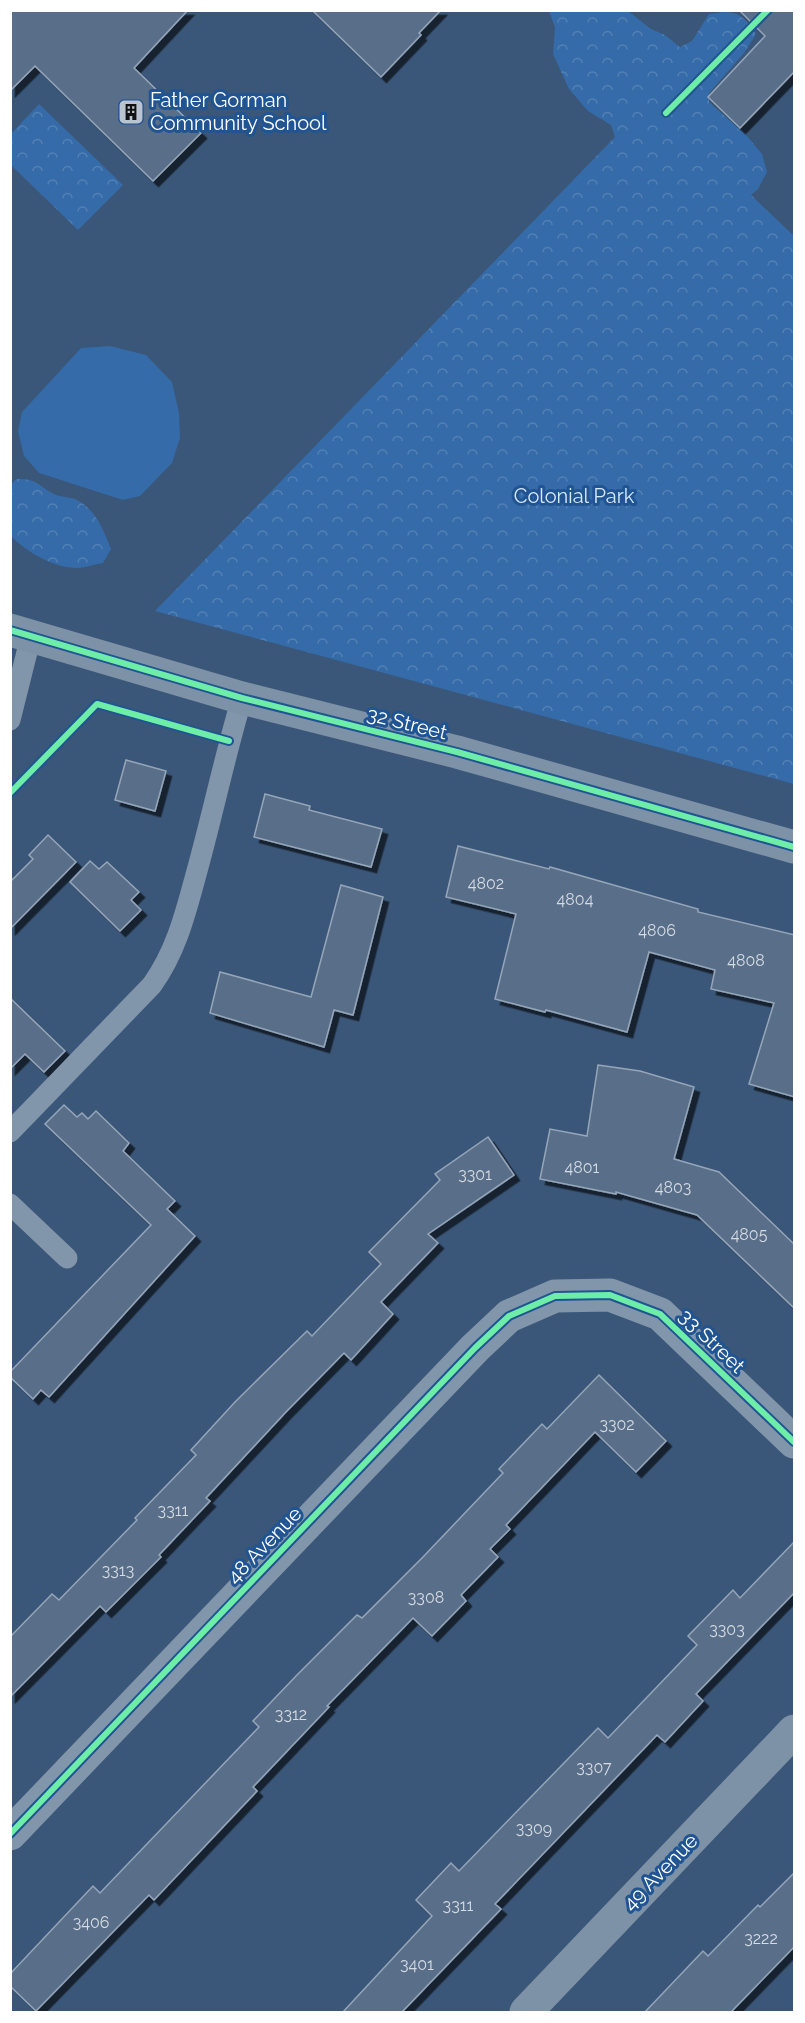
<svg xmlns="http://www.w3.org/2000/svg" width="805" height="2023" viewBox="0 0 805 2023" font-family="Raleway,sans-serif">
<style>
.forest{fill:url(#forest-crowns)}
.pitch{fill:#356ba8}
.building{fill:#586e89;stroke:#96a6b9;stroke-width:1.5;filter:url(#shadow)}
.lines{fill:none;stroke-linecap:round;stroke-linejoin:round}
.lane{stroke:#8296ab;stroke-width:21}
.street{stroke:#8296ab;stroke-width:33}
.secondary{stroke:#7e92a7;stroke-width:33}
.cycleway-casing{stroke:#205492;stroke-width:10}
.cycleway{stroke:#6deda7;stroke-width:6}
.labels{text-anchor:middle;dominant-baseline:central;stroke-width:6;stroke-linejoin:round;paint-order:stroke}
.number-label{font-size:16px;fill:#d5dbe2}
.poi-label{font-size:20px;fill:#fff;stroke:#205492;text-anchor:start}
.park-label{font-size:20px;fill:#d7e8fa;stroke:#205492}
.street-label{font-size:20px;fill:#fff;stroke:#205492}
</style>
<defs>
<pattern id="forest-crowns" width="20" height="18" patternUnits="userSpaceOnUse" patternTransform="scale(1.5)"><rect width="20" height="18" fill="#356ba8"/><path d="M2 6a3 3 0 1 1 6 0M12 15a3 3 0 1 1 6 0" fill="none" stroke="#5381b5"/></pattern>
<filter id="shadow"><feDropShadow dx="5.5" dy="5.5" stdDeviation="0" flood-color="#0009"/></filter>
</defs>
<rect width="100%" height="100%" fill="#3a5678"/>
<g class="forest">
<path d="M549,11H628L651,29L665,35L680,47L692,41L709,14C735,10 741,12 756,34L744,53L709,93V102L747,136L762,154L767,172L758,189L751,195L794,236V784L155,611L615,137L611,125L588,111L569,89L553,54L555,27Z"/>
<path d="M39,104L123,185L78,230L11,165V134Z"/>
<path d="M16,479C40,479 36,485 54,494C61,498 70,496 77,500C96,510 103,529 111,549L103,563C96,564 87,567 79,568C56,569 26,552 11,536V485Z"/>
</g>
<path class="pitch" d="M110,346L146,355L172,382L179,413L180,438L172,463L140,496L123,500L39,473L24,456L18,431L22,412L81,348Z"/>
<g class="building">
<path d="M10,10H188L134,68L201,133L153,181L35,66L10,91Z"/>
<path d="M312,10H441L419,33L421,35L381,77Z"/>
<path d="M739,10H795V71L740,128L708,97L765,36Z"/>
<path d="M126,760L166,771L155,811L115,800Z"/>
<path d="M265,794L310,806L309,810L382,829L371,867L254,837Z"/>
<path d="M48,835L76,862L10,929V882L33,859L29,855Z"/>
<path d="M458,846L549,869L550,867L698,909V912L795,935V1097L749,1084L774,1003L711,989L715,970L649,952L627,1032L546,1010L545,1012L495,999L516,914L446,897Z"/>
<path d="M90,861L99,869L107,862L139,892L131,900L141,910L120,931L70,882Z"/>
<path d="M341,885L383,897L353,1015L334,1010L324,1047L210,1013L220,972L311,997Z"/>
<path d="M10,998L65,1051L44,1072L25,1054L10,1069Z"/>
<path d="M598,1065L640,1071L694,1087L674,1159L719,1172L795,1245V1309L697,1215L616,1192V1194L540,1179L550,1129L587,1136Z"/>
<path d="M64,1105L77,1117L82,1113L88,1119L96,1111L129,1143L123,1151L175,1201L167,1209L195,1236L49,1397L41,1390L33,1399L10,1377V1372L151,1225L45,1124Z"/>
<path d="M488,1137L514,1175L428,1234L438,1243L381,1302L393,1314L351,1360L344,1353L285,1413L206,1498L210,1501L159,1555L161,1557L106,1612L100,1606L10,1697V1637L52,1594L59,1600L137,1520L135,1518L196,1455L191,1450L235,1402L307,1331L312,1336L381,1264L369,1252L440,1180L435,1174Z"/>
<path d="M599,1375L666,1441L636,1472L595,1432L506,1525L510,1529L490,1549L498,1557L461,1595L466,1601L432,1636L413,1618L327,1706L329,1707L253,1787L257,1791L154,1900L149,1895L36,2011L10,1986V1974L93,1886L100,1893L259,1727L253,1721L296,1676L357,1615L362,1618L423,1557L503,1473L499,1469L542,1424L547,1429Z"/>
<path d="M795,1541V1592L696,1694L703,1701L665,1742L657,1735L495,1904L501,1909L401,2013H342L432,1916L416,1900L451,1863L459,1871L598,1728L608,1738L697,1645L688,1636L733,1590L740,1598Z"/>
<path d="M795,1872V1946L730,2013H644L703,1951L708,1956L758,1905L760,1907Z"/>
</g>
<g class="lines">
<g class="lane">
<path d="M10,720L31,636"/>
<path d="M10,1132L152,985C177,950 186,911 197,871C213,813 225,755 242,698"/>
<path d="M10,1204L67,1258"/>
</g>
<path class="street" d="M10,1834L475,1348L509,1316L555,1296L610,1295L660,1314L794,1442"/>
<g class="secondary">
<path d="M10,630L242,698L457,752L794,847"/>
<path d="M526,2012L794,1731"/>
</g>
<g class="cycleway-casing">
<g id="cycleway">
<path d="M666,113L768,10"/>
<path d="M10,630L242,698L457,752L794,847"/>
<path d="M10,793L97,704L229,741"/>
<path d="M10,1834L475,1348L509,1316L555,1296L610,1295L660,1314L794,1442"/>
</g>
</g>
<use href="#cycleway" class="cycleway"/>
</g>
<defs>
<g id="building-square" transform="scale(1.35)"><rect x="-9" y="-9" width="18" height="18" rx="4" fill="#bac4d0" stroke="#205492"/><path d="M-4-6H4V6H1V3H-1V6H-4ZM-2.5-4.3h1.7v1.8h-1.7ZM.8-4.3h1.7v1.8H.8ZM-2.5-1h1.7V.8h-1.7ZM.8-1h1.7V.8H.8Z" fill="#111"/></g>
</defs>
<g fill-rule="evenodd">
<use href="#building-square" x="131" y="112"/>
</g>
<g class="labels">
<g class="number-label">
<text x="486" y="883">4802</text>
<text x="575" y="899">4804</text>
<text x="657" y="930">4806</text>
<text x="746" y="960">4808</text>
<text x="582" y="1167">4801</text>
<text x="475" y="1174">3301</text>
<text x="673" y="1187">4803</text>
<text x="749" y="1234">4805</text>
<text x="617" y="1424">3302</text>
<text x="173" y="1510">3311</text>
<text x="118" y="1570">3313</text>
<text x="426" y="1597">3308</text>
<text x="727" y="1629">3303</text>
<text x="291" y="1714">3312</text>
<text x="594" y="1767">3307</text>
<text x="534" y="1828">3309</text>
<text x="458" y="1905">3311</text>
<text x="91" y="1922">3406</text>
<text x="761" y="1938">3222</text>
<text x="417" y="1964">3401</text>
</g>
<g class="poi-label">
<text x="150" y="100">Father Gorman<tspan x="150" dy="23">Community School</tspan></text>
</g>
<g class="park-label">
<text x="574" y="496">Colonial Park</text>
</g>
<g class="street-label">
<text transform="translate(407 723) rotate(14)">32 Street</text>
<text transform="translate(712 1341) rotate(44)">33 Street</text>
<text transform="translate(264 1545) rotate(-46)">48 Avenue</text>
<text transform="translate(660 1872) rotate(-46)">49 Avenue</text>
</g>
</g>
<rect width="805" height="2023" fill="none" stroke="#ffffff" stroke-width="24"/>
</svg>
